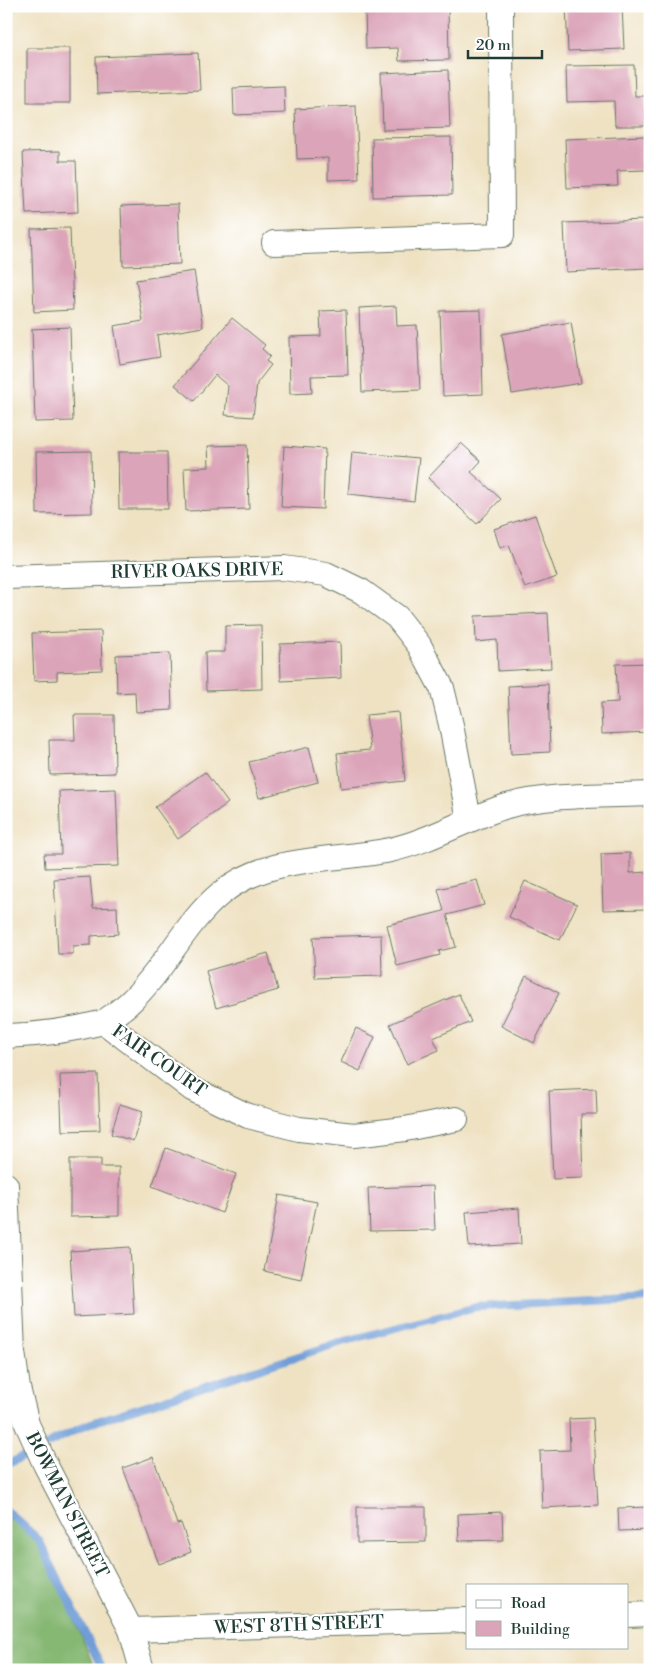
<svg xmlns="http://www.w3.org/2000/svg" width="656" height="1676" viewBox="0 0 656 1676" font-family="'Libre Bodoni',serif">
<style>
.forest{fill:#86b873;stroke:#527a54}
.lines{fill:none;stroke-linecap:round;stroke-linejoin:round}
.stream{stroke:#6f9dd7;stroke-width:8}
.building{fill:#dba4b9}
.street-casing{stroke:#687766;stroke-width:26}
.street{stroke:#fff;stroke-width:24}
.labels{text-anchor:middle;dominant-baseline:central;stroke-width:4;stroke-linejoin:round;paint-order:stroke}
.street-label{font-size:18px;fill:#1f3d34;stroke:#fff}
</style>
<rect width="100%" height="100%" fill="#fff"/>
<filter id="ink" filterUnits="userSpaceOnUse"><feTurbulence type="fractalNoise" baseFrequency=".02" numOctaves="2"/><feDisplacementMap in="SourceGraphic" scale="10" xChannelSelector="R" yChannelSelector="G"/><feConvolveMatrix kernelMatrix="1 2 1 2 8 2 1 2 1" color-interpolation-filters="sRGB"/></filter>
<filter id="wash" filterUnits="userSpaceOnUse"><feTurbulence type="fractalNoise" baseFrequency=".0096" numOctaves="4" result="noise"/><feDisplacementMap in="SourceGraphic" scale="20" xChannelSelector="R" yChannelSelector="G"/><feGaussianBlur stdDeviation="1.12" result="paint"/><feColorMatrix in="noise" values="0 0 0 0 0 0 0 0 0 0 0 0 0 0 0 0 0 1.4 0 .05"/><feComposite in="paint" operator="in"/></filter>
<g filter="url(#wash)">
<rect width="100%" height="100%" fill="#efe2c3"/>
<path class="forest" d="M6,1517L35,1533L82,1637L95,1670H6Z"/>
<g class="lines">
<g class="stream">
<path d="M6,1465L88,1424L345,1341L476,1307L650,1298"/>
<path d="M6,1510L39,1540L103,1670"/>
</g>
</g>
<g id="blocks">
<g class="building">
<path d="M421,6H448L449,60L399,61L398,48L366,49L365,8Z"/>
<path d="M566,6H622L624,49L568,51Z"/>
<rect x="27" y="48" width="43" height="55"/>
<path d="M198,53L200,90L97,94L96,57Z"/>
<path d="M634,65L635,96H645L646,126H615L614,101L567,102L566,66Z"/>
<path d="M448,70L450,128L383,130L381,73Z"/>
<path d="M284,86L285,113L234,115L233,88Z"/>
<path d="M356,106L359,179L328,180V158L297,159L295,109Z"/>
<path d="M645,136L646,170L617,171L618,186L567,188L565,139Z"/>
<path d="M451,137L452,195L373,197L372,138Z"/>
<path d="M60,151V161H76L78,212L26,214L23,152Z"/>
<path d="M178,204L180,264L123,266L121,206Z"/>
<path d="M645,220L647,268L566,272L564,223Z"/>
<path d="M70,228L73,310L34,312L31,229Z"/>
<path d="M194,271L203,327L157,335L160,357L120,364L114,326L143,321L136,280Z"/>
<path d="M396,306L397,326L417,325L420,390L362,392L359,308Z"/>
<path d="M346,310L348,375L311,376L312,393L290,394L289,337L321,336L320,311Z"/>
<path d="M481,310L483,394L443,396L440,311Z"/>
<path d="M232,318L265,345L262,349L270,356L266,361L271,365L257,383L253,417L225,415L228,386L215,375L194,401L175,385Z"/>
<path d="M571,322L581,383L512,394L502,334Z"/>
<path d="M70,327L73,421L35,422L32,329Z"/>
<path d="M461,443L481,461L471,472L501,499L477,524L428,478Z"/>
<path d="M247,445L249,509L186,511L184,468L209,467L208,446Z"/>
<path d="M284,446L325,449L323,509L281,507Z"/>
<path d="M91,451L92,513L37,514L36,452Z"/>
<path d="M118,452H167L168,509H119Z"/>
<path d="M352,452L419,458L414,501L348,494Z"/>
<path d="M535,515L557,577L525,588L509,545L500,548L494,529Z"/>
<path d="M548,613L551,668L498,671L497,640L476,642L475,616Z"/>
<path d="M261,625L262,689L206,691L205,652H225V626Z"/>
<path d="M101,631L102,670L57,672V680L34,681L32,633Z"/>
<path d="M340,642L341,678L281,681L280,644Z"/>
<path d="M170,653L172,710L136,712L135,692L117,693L116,655Z"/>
<path d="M650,663V732L602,734L601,703L618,702L616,664Z"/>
<path d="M548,684L550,752L511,754L508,686Z"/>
<path d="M398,712L405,781L341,788L337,753L370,750L366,715Z"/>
<path d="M74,715H114L115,773L50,775L49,740H75Z"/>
<path d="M309,747L318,782L259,798L249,762Z"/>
<path d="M205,772L228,803L178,839L155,807Z"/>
<path d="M116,789L119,866L45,868L44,854H61L59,791Z"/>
<path d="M630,853V873L650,872V909L603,910L601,854Z"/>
<path d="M90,877L93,908L117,907L118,934L91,936V945L73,946V954H58L54,879Z"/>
<path d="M477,880L484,905L447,915L456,947L439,951L440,955L397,966L387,925L444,911L438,889Z"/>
<path d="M525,881L577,904L560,940L509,917Z"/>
<path d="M381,935L382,976L315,978L313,937Z"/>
<path d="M268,953L278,990L216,1008L206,971Z"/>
<path d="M526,976L559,993L534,1043L501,1026Z"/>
<path d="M459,994L471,1022L433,1038L439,1050L407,1064L390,1024Z"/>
<path d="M356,1028L375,1037L360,1071L341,1062Z"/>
<path d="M98,1074L100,1130L62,1131L60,1075Z"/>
<path d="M596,1089L597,1114H581L583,1178L553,1179L549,1091Z"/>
<path d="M120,1104L143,1111L133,1141L111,1134Z"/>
<path d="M166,1148L236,1174L222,1213L152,1186Z"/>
<path d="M70,1159H101V1167H119V1216L70,1217Z"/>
<path d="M433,1186L435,1230L370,1231L368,1188Z"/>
<path d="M279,1195L317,1202L301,1279L264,1271Z"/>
<path d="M519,1208L521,1244L469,1247L466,1212Z"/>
<path d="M130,1247L134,1314L74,1317L70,1251Z"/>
<path d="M593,1418L598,1505L542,1508L540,1451L570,1450L569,1419Z"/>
<path d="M153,1457L177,1524L181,1523L191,1552L159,1564L123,1468Z"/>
<path d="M357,1507H426V1542L357,1543Z"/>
<path d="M650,1507V1530L619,1531L618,1508Z"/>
<path d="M502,1512L503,1540L459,1541L458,1514Z"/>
</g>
</g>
</g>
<g filter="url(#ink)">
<use href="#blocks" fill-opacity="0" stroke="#687766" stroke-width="1"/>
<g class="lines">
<g class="street-casing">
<g id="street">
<path d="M274,243L502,235L501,6"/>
<path d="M6,577L284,568L326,574L361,591L397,617L419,645L442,688L451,725L469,819"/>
<path d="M104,1022C113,1015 123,1009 131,1001C165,969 184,924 220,894C268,854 333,862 390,850C431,841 467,818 507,806C549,794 605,796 650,794"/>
<path d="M6,1036C42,1035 69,1031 104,1022L192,1089L248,1116L299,1129L354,1135L405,1129L456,1119"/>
<path d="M6,1185L13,1352L18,1388L27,1424L45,1464L131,1630L142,1670"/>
<path d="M627,1615L650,1614"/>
<path d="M131,1630L467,1620"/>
</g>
</g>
<use href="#street" class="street"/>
</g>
</g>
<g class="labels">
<g class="street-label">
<text transform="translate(197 571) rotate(-1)">RIVER OAKS DRIVE</text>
<text transform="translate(159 1061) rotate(35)">FAIR COURT</text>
<text transform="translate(67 1505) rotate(63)">BOWMAN STREET</text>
<text transform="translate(299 1625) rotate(-2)">WEST 8TH STREET</text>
</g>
</g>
<rect width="656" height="1676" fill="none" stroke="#fff" stroke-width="25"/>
<rect x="466" y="1584" width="162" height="65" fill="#ffffff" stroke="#a5b1ae"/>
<rect x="476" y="1600" width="25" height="8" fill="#ffffff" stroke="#a5b1ae"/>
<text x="511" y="1608" font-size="15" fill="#1f3d34">Road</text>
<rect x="476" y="1621" width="25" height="15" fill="#dba4b9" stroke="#a5b1ae"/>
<text x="511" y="1634" font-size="15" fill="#1f3d34">Building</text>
<path d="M468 50v8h74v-8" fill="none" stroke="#1f3d34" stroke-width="2.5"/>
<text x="476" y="50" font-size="15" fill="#1f3d34" stroke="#ffffff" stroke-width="4" paint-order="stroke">20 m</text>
</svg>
